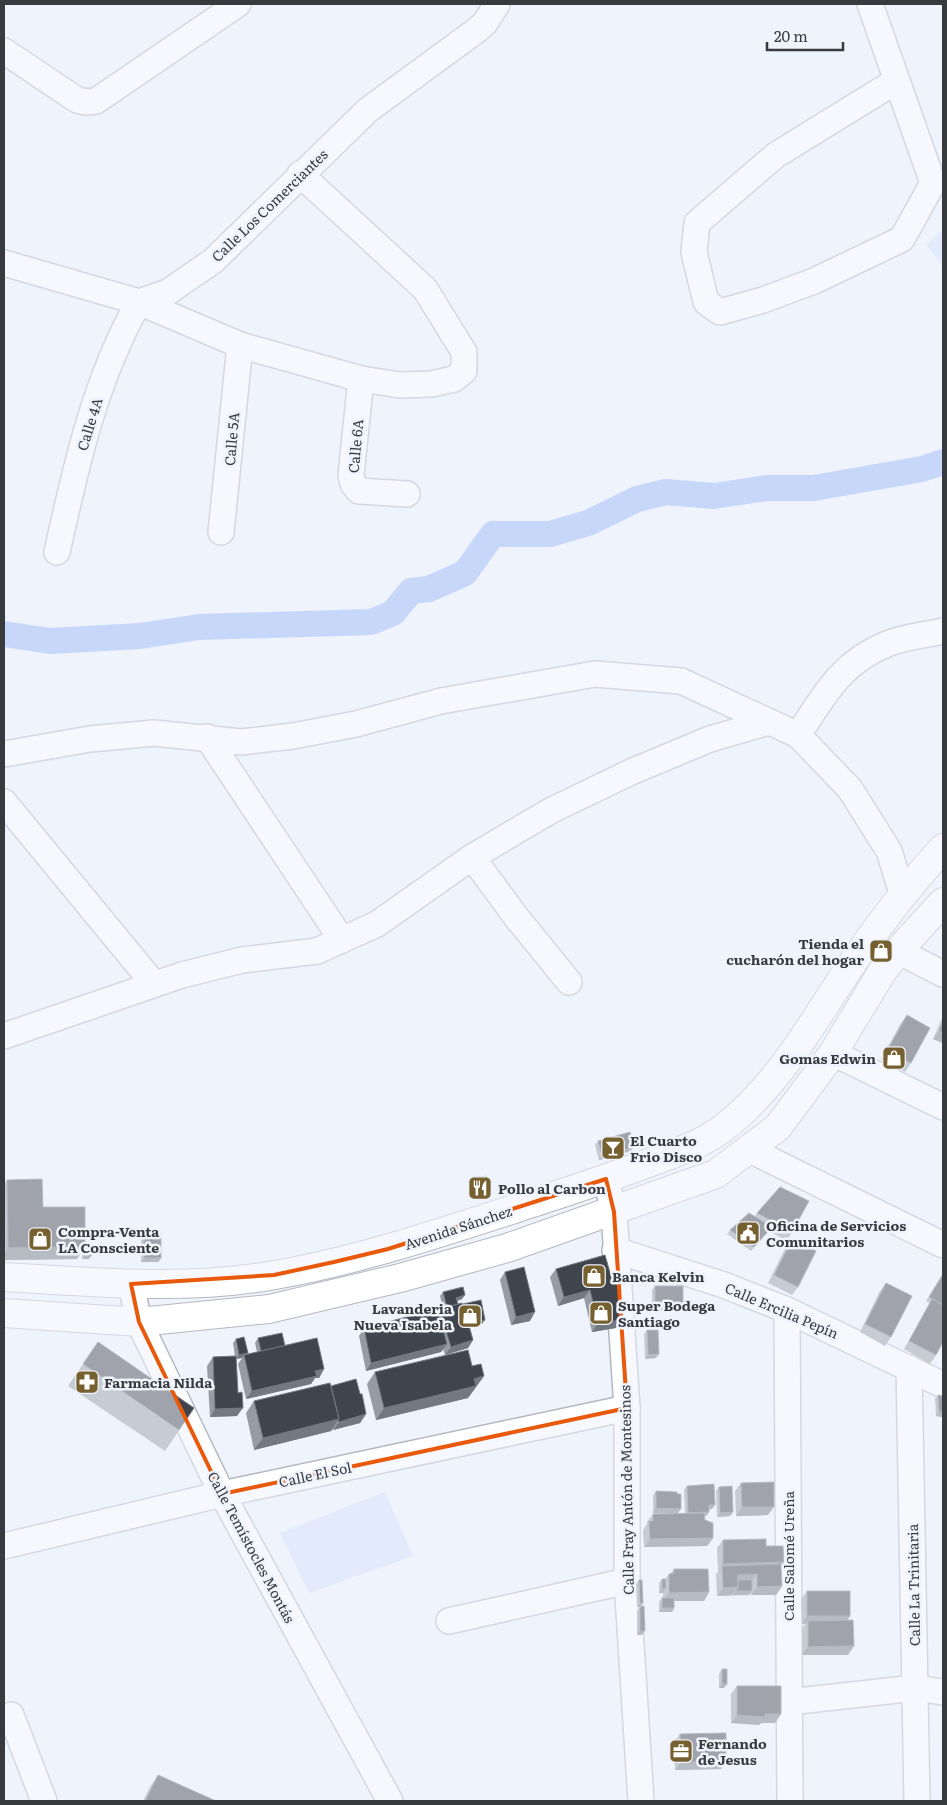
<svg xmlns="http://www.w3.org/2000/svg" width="947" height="1805" viewBox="0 0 947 1805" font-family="Literata,serif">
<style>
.green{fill:#d2e0fc}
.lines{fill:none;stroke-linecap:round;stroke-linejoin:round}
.canal{stroke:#96b7f9;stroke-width:26}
.street-casing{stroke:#b3b8c0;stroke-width:28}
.secondary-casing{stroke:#b3b8c0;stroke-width:30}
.street{stroke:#fff;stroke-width:25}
.secondary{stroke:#fff;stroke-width:28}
.wall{fill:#979ca4}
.shaded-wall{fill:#747881}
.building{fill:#40444c;stroke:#747881}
.marked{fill:none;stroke:#e8590c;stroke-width:4;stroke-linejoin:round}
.labels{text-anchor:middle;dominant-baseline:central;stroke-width:5;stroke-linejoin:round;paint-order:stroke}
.street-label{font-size:14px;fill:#393a3e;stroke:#eef3fc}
.poi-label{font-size:14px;font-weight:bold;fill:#393a3e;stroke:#eef3fc;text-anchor:start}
</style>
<rect width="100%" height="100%" fill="#eef3fc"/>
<g class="green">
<path d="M943,230V267L926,244Z"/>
<path d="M385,1492L413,1556L309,1593L280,1533Z"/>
</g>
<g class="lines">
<path class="canal" d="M4,634L50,641L140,636L199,627L371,622L393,613L411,591L429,589L465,573L493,534H550L588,523L637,499L666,492L714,496L767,488H814L922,469L943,462"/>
<g class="street-casing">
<g id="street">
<path d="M870,4L933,183L902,239L814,281L763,300L720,312L706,302L694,252L697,223L776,155L896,81"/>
<path d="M4,51L77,100L86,102L96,101L238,4"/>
<path d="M4,263L139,302L240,345L361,379L400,385L431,384L454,379L464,371V352L425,289L300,174"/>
<path d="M139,302L168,292L213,261L368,110L477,30L485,23L497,4"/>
<path d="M361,379L351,475L353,484L359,491L407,494"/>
<path d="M221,532L240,345"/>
<path d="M57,552C76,466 95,379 139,302"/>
<path d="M798,735C824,696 840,663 887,644C904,637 925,635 943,631"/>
<path d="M207,737L342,940"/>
<path d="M4,754L90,739L154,733L241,742L293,736L356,724L441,701L595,674L681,681L798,735L850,789L889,851L902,893"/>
<path d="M4,802L154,984"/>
<path d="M472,857L517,918L569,982"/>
<path d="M898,951L943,974"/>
<path d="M4,1036L182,975L242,960L317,951L377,924L472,857L552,810L631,772L710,739L769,722"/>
<path d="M833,1053L943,1107"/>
<path d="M750,1150L943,1245"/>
<path d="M606,1179L614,1212L627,1408V1581L641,1801"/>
<path d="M615,1250L721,1284L787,1310L943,1385"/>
<path d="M131,1284L139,1322L222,1494L390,1801"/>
<path d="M787,1310L790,1801"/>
<path d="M909,1368L917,1801"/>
<path d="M4,1546L222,1494L627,1408"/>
<path d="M449,1621L627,1581"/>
<path d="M789,1702L915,1688L943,1692"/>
<path d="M11,1715L44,1801"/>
</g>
</g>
<g class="secondary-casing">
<g id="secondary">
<path d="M4,1277C94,1282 185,1291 275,1275C371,1258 464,1225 557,1195C589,1184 620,1174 651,1162C678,1152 703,1144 726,1126C784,1080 818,1012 860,952C886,915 913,881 943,848"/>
<path d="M4,1313L139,1322L269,1309L400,1278L507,1248L716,1174L778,1127L833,1053L882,972L898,951L943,902"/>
</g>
</g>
<use href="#street" class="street"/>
<use href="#secondary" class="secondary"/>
</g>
<g class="wall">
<path d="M907,1015L911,1063L905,1072L881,1059L901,1023Z"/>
<path d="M943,1016V1043L933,1039Z"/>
<path d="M598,1141L631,1151L599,1160L595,1145Z"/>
<path d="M7,1180L43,1207L77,1259L4,1260V1185Z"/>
<path d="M475,1180L490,1187L487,1191L477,1195L473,1184Z"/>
<path d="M757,1213L792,1232L787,1241L769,1231L751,1251L727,1234L730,1230L755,1216Z"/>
<path d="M144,1234L161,1258L158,1262H141V1239Z"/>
<path d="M792,1239L798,1287L792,1295L768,1283L786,1247Z"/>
<path d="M85,1248L89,1259H82V1252Z"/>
<path d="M605,1255L616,1328L592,1332L584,1298L558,1306L550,1277L556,1269Z"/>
<path d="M505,1272L530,1321L511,1325L500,1280Z"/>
<path d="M943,1274L936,1355L930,1364L904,1349L930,1303L926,1301Z"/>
<path d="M886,1283L891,1337L885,1346L860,1332L880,1291Z"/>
<path d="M655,1286L683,1306L680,1310H652V1290Z"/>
<path d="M443,1292L462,1299L457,1301L458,1304H463L482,1324L470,1327L473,1340L468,1348L445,1355L443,1349L441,1352L366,1371L359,1336L364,1328L438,1310L439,1309L443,1308L440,1296Z"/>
<path d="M647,1330L656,1358L645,1359L644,1334Z"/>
<path d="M258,1338L285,1346L324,1369L319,1378H315L311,1384L246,1399L238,1364L242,1358L236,1359L237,1416L210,1417L207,1366L213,1357L235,1356L233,1343L236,1339L247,1355L257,1352L255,1343Z"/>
<path d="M98,1342L194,1408L165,1451L68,1386Z"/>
<path d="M472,1366L484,1376L468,1398L376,1420L367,1384L375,1372Z"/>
<path d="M331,1386L366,1414L360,1423L333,1430V1429L331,1431L254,1450L246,1413L254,1401Z"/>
<path d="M938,1395L943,1417L936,1416L935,1399Z"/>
<path d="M741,1483L768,1515L736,1516L735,1491Z"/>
<path d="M687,1486L712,1509H709V1512L706,1516H705V1520L713,1538L707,1546L644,1547L643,1530L647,1524V1522L653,1514L685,1513L684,1490Z"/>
<path d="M719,1487L733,1512L730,1516L717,1517L716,1491Z"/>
<path d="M656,1491L678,1513H653V1495Z"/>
<path d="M723,1540L766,1546L784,1562L781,1566L782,1586L776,1595H751V1592L749,1595L717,1596L716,1574L718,1572L717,1548Z"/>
<path d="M674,1569L709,1592L704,1601H674V1608L672,1612H659V1602L662,1598H663V1592L659,1593V1583L662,1579H665L669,1574L671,1573Z"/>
<path d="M639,1580L640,1607L645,1631L642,1635H637V1611L639,1607H637L636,1584Z"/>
<path d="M807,1591L850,1616L847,1620L848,1655H802V1629L805,1624H802L801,1599Z"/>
<path d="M722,1669L727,1684L724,1688H719V1674Z"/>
<path d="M737,1686L781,1714L775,1723H761L759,1725L731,1723V1694Z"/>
<path d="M680,1734L726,1761L721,1769L675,1770L674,1742Z"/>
<path d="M158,1775L216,1801H143L150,1787Z"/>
</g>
<g class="shaded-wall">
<path d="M939,1031L943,1033V1043L933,1039Z"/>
<path d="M634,1147L631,1151L599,1160L602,1156Z"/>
<path d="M490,1187L487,1191L477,1195L480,1191Z"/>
<path d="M85,1247L77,1259L4,1260V1254L8,1248Z"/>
<path d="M85,1255H92L89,1259H82Z"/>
<path d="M144,1258H161L158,1262H141Z"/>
<path d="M590,1290L584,1298L558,1306L564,1297Z"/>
<path d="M465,1295L462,1299L453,1302L456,1298Z"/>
<path d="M655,1306H683L680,1310H652Z"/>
<path d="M535,1312L530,1321L511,1325L516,1317Z"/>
<path d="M485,1320L482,1324L463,1328L466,1324Z"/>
<path d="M622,1320L616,1328L592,1332L598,1323Z"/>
<path d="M473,1340L468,1348L445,1355L451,1347Z"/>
<path d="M447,1344L441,1352L366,1371L371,1363Z"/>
<path d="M248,1353L245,1357L244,1355L242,1358L236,1359L239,1355Z"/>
<path d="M659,1354L656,1358L645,1359L648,1355Z"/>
<path d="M324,1369L319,1378H315L311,1384L246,1399L252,1391L315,1371Z"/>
<path d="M484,1376L468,1398L376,1420L384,1408Z"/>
<path d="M243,1408L237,1416L210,1417L215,1409Z"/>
<path d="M939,1412H943V1417L936,1416Z"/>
<path d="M366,1414L360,1423L333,1430L339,1422Z"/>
<path d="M339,1419L331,1431L254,1450L263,1438Z"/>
<path d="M709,1505H715L712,1509L706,1510Z"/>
<path d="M742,1507H774L768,1515L736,1516Z"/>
<path d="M656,1508L681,1509L678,1513H653Z"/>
<path d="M709,1512L706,1516L685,1517L688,1513Z"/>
<path d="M733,1512L730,1516L717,1517L720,1513Z"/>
<path d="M713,1538L707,1546L644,1547L650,1539Z"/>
<path d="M784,1562L778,1570L722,1566L718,1572L723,1564Z"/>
<path d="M757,1574L751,1583H736L738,1575Z"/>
<path d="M782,1586L776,1595H751L757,1587Z"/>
<path d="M738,1587L732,1595L717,1596L723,1588Z"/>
<path d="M662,1588H666L663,1593H659Z"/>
<path d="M736,1591H752L749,1595H733Z"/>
<path d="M709,1592L704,1601H663L669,1593Z"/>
<path d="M640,1603H643L640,1607H637Z"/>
<path d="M662,1608H674L672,1612H659Z"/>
<path d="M807,1616H850L845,1624L808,1621L805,1624H802Z"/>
<path d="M640,1631H645L642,1635H637Z"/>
<path d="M854,1646L848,1655H802L808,1647Z"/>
<path d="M722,1684H727L724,1688H719Z"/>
<path d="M781,1714L775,1723H761L759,1725L731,1723L737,1715Z"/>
<path d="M726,1761L721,1769L675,1770L681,1762Z"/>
</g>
<g class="building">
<path d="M907,1015L930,1028L911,1063L887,1051Z"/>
<path d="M943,1021V1033L939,1031Z"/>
<path d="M630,1132L634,1147L602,1156L598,1141Z"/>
<path d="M486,1176L490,1187L480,1191L475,1180Z"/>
<path d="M42,1179L43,1207H85V1247L8,1248L7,1180Z"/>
<path d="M780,1187L809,1201L792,1232L757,1213Z"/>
<path d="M749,1213L772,1227L754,1247L730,1230Z"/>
<rect x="144" y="1234" width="17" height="24"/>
<path d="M792,1239L816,1251L798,1287L774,1275Z"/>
<rect x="85" y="1248" width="7" height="7"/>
<path d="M605,1255L613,1283L618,1282L622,1320L598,1323L590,1290L564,1297L556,1269Z"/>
<path d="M524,1267L535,1312L516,1317L505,1272Z"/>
<path d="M943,1274V1305L929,1297Z"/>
<path d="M886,1283L912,1296L891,1337L865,1324Z"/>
<rect x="655" y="1286" width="28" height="20"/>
<path d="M463,1287L465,1295L456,1298L458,1304L447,1307L443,1292Z"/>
<path d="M932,1299L943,1305V1342L936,1355L909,1341Z"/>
<path d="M481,1300L485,1320L469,1323L463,1304Z"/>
<path d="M462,1303L473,1340L451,1347L439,1309Z"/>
<path d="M438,1309L447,1344L371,1363L364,1328Z"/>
<path d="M647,1330H658L659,1354L648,1355Z"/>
<path d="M282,1333L285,1346L261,1351L258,1338Z"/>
<path d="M244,1337L248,1353L239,1355L236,1339Z"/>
<path d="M317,1338L324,1369L315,1371L317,1376L252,1391L244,1355Z"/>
<path d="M98,1342L194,1408L179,1430L83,1364Z"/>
<path d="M468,1350L472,1366L481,1364L484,1376L474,1379L476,1386L384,1408L375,1372Z"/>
<path d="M236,1356L238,1393L242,1392L243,1408L215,1409L213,1357Z"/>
<path d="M356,1379L360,1394H362L366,1414L339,1422L338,1420L339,1419L331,1386Z"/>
<path d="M330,1383L339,1419L263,1438L254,1401Z"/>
<path d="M938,1395L943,1396V1412H939Z"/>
<path d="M774,1482V1507H742L741,1483Z"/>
<path d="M714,1484L715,1505H709V1512L688,1513L687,1486Z"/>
<path d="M732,1486L733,1512L720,1513L719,1487Z"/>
<path d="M656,1491L677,1492V1494H681V1509L656,1508Z"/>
<path d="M704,1513L705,1520L713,1523V1538L650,1539L649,1521H653V1514Z"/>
<path d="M766,1539V1546H783L784,1562L723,1564V1540Z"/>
<path d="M781,1564L782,1586L757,1587V1574L738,1575V1587L723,1588L722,1566Z"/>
<path d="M674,1569H708L709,1592L669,1593V1574L674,1573Z"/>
<path d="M662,1579H665L666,1588H662Z"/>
<path d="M639,1580H642L643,1603H640Z"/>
<path d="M738,1580H752V1591H736L738,1587Z"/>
<rect x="807" y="1591" width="43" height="25"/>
<rect x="662" y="1598" width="12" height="10"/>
<path d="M644,1606L645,1631H640V1607Z"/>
<path d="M853,1620L854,1646L808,1647V1621Z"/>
<rect x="722" y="1669" width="5" height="15"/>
<path d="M737,1686H781V1714H765V1717L737,1715Z"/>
<path d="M726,1733V1761L681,1762L680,1734Z"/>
<path d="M158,1775L216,1801H145Z"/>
</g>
<path d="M0 0H947V1805H0ZM606,1179L614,1212L627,1408L222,1494L139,1322L131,1284L274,1275L334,1262L388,1249Z" fill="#eef3fc" fill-opacity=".55" fill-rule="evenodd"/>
<path class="marked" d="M606,1179L614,1212L627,1408L222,1494L139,1322L131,1284L274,1275L334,1262L388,1249Z"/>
<defs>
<g id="shop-square" transform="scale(1.25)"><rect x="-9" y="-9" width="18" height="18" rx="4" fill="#776030" stroke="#eef3fc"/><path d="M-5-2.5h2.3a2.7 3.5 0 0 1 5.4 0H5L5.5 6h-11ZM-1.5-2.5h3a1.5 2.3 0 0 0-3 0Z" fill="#fff"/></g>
<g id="bar-square" transform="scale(1.25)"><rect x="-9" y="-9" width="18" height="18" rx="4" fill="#776030" stroke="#eef3fc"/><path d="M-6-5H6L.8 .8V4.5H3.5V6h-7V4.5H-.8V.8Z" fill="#fff"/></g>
<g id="restaurant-square" transform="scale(1.25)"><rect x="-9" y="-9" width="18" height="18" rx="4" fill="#776030" stroke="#eef3fc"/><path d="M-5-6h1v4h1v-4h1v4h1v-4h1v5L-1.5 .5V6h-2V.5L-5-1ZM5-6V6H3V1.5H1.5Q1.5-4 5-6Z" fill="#fff"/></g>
<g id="civic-square" transform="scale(1.25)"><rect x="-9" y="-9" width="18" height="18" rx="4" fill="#776030" stroke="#eef3fc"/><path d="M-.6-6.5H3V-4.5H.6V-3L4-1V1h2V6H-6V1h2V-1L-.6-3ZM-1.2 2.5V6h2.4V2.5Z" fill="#fff"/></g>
<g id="pharmacy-square" transform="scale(1.25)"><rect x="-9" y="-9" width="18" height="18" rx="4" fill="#776030" stroke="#eef3fc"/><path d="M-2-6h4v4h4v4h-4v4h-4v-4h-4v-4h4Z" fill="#fff"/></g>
<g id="office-square" transform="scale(1.25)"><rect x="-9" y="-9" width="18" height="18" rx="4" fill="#776030" stroke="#eef3fc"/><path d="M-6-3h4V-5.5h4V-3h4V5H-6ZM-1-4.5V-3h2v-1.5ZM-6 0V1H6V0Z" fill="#fff"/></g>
</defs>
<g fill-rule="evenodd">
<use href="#shop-square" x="881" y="951"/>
<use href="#shop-square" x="894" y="1058"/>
<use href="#bar-square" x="613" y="1148"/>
<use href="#restaurant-square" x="480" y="1188"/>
<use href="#civic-square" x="748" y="1233"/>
<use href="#shop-square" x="40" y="1239"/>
<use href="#shop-square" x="594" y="1276"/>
<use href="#shop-square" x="601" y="1313"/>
<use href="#shop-square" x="470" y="1316"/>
<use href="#pharmacy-square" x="87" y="1382"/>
<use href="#office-square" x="681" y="1751"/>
</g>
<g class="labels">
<g class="street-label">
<text transform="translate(269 205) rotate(-44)">Calle Los Comerciantes</text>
<text transform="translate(89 424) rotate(-73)">Calle 4A</text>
<text transform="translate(231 439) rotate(-85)">Calle 5A</text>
<text transform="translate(355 446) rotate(-85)">Calle 6A</text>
<text transform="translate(458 1227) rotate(-18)">Avenida Sánchez</text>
<text transform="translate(782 1310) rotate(23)">Calle Ercilia Pepín</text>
<text transform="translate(315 1474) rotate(-12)">Calle El Sol</text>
<text transform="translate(626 1490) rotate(-91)">Calle Fray Antón de Montesinos</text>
<text transform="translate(252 1547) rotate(62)">Calle Temístocles Montás</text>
<text transform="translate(788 1556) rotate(-90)">Calle Salomé Ureña</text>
<text transform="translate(913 1585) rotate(-91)">Calle La Trinitaria</text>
</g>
<g class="poi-label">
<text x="864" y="943" text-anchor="end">Tienda el<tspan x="864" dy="16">cucharón del hogar</tspan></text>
<text x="876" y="1058" text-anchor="end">Gomas Edwin</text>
<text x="630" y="1140">El Cuarto<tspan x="630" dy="16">Frio Disco</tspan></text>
<text x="498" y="1188">Pollo al Carbon</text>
<text x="766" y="1225">Oficina de Servicios<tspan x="766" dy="16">Comunitarios</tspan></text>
<text x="58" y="1231">Compra-Venta<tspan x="58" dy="16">LA Consciente</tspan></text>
<text x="612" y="1276">Banca Kelvin</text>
<text x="618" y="1305">Super Bodega<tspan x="618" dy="16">Santiago</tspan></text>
<text x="452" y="1308" text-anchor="end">Lavanderia<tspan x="452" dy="16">Nueva Isabela</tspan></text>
<text x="104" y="1382">Farmacia Nilda</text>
<text x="698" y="1743">Fernando<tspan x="698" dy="16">de Jesus</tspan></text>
</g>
</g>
<rect width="947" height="1805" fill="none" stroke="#393a3e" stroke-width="10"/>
<path d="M767 42v8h76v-8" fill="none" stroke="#393a3e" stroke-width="2.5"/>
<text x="774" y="42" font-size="15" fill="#393a3e" stroke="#eef3fc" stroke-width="4" paint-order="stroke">20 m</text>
</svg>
